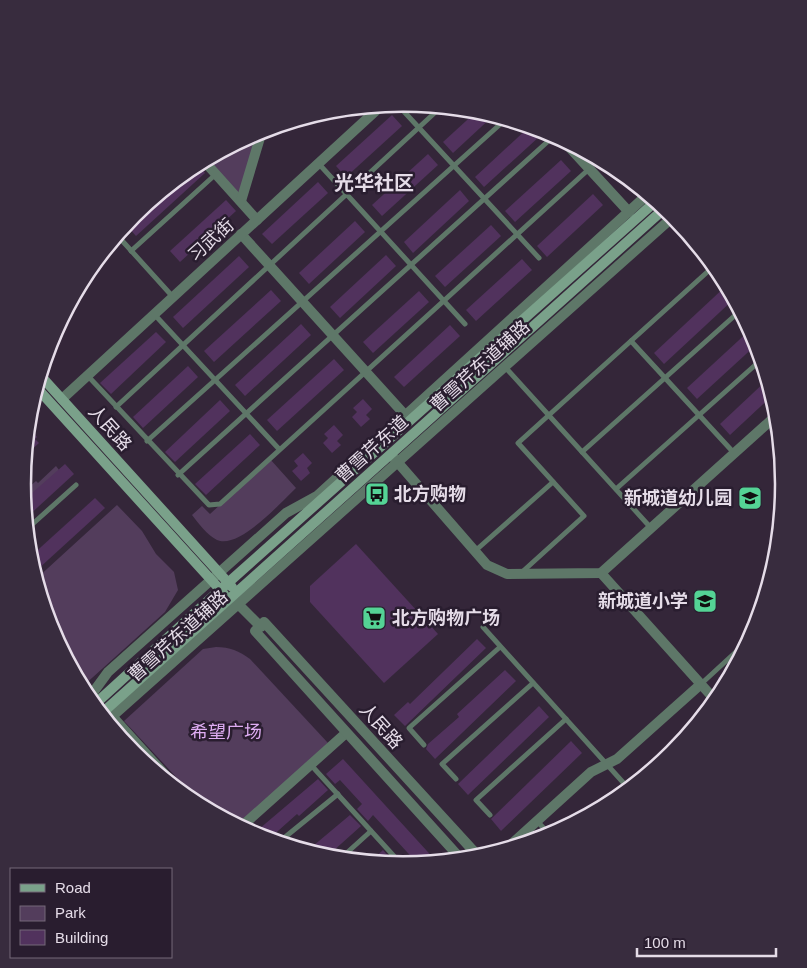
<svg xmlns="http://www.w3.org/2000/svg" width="807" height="968" viewBox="0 0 807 968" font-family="Arial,'Noto Sans SC',sans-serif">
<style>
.green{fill:#533d5c}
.building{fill:#51325d}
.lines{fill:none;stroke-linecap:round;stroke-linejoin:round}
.lane{stroke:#5e7768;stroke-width:5}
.street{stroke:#5e7768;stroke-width:10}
.secondary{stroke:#7aa18a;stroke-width:10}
.labels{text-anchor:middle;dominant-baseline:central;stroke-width:5;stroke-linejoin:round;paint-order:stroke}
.street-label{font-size:18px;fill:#e5dce8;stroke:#291d2f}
.poi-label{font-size:18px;font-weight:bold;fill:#e5dce8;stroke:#291d2f;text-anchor:start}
.park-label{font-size:18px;fill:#deacf2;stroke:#291d2f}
.quarter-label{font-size:20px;font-weight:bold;fill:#e5dce8;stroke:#291d2f}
.rim{fill:none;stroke:#e5dce8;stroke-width:2.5}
</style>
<rect width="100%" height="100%" fill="#342639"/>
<g class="green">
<path d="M258,132L245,201L208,159Z"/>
<path d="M270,459L296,488C281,502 239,550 217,540C207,535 199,524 192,515L202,506L210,514Z"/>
<path d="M56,466L59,470L24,502L23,492L36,481L38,483Z"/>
<path d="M117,505L142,531L156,554L174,572L178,590L165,612L82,687L51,630L36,579Z"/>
<path d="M216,647C230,647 239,651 250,659L328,743L238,825L204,807L124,721L203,649Z"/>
</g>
<g class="building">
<path d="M478,110L494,115L453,153L443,142Z"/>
<path d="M392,115L402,126L346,177L336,166Z"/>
<path d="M530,126L540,136L484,187L475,177Z"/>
<path d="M428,154L438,165L382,216L372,205Z"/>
<path d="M561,160L571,171L515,222L505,211Z"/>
<path d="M198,164L205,173L136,236L126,225L170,185Z"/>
<path d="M318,182L328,193L272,244L262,234Z"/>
<path d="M460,190L469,201L413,253L404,242Z"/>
<path d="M593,194L603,205L547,257L537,246Z"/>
<path d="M226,200L236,211L180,262L170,251Z"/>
<path d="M355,221L365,232L309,284L299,273Z"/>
<path d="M491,225L501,236L445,287L435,276Z"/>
<path d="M386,255L396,266L340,318L330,307Z"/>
<path d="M239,256L249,267L183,328L173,317Z"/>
<path d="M522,259L532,270L476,321L466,310Z"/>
<path d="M727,285L734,299L664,364L654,353Z"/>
<path d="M271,290L281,301L214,362L204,351Z"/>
<path d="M419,291L429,302L373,353L363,342Z"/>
<path d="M301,324L311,335L245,396L235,385Z"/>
<path d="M450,325L460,336L404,387L394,377Z"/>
<path d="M751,329L757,344L697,399L687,388Z"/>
<path d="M156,332L166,342L111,394L100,383Z"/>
<path d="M334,359L344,370L277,431L267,420Z"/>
<path d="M188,366L198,377L143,428L133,417Z"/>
<path d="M768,379L773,395L730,435L720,424Z"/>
<path d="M363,399L372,409L366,415L370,419L361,427L352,417L357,412L353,408Z"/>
<path d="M220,400L230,411L175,462L165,452Z"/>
<path d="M334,425L343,435L337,441L341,445L332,453L323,443L328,438L324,434Z"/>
<path d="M28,427L37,437L35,439L39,443L25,456Z"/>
<path d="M250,434L260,445L206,495L195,484Z"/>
<path d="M303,453L312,463L307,468L310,473L301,481L292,471L298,466L294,461Z"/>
<path d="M65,464L74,474L26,518L24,500Z"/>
<path d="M95,498L105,508L37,570L30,557Z"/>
<path d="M356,544L438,634L384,683L310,602V586Z"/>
<path d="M477,639L486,648L405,726L394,715L408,702L410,704Z"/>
<path d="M739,659H740L725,687L718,678Z"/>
<path d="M505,670L516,681L435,759L426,749L428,744L459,717L457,714Z"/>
<path d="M539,706L549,717L468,795L458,784Z"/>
<path d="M571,741L582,753L501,831L491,819Z"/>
<path d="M343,759L437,862L418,864L373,815L368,821L357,809L362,804L340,780L335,784L326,774Z"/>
<path d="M318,779L328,790L299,816L297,814L269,839L253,834Z"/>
<path d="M350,815L361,826L332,852L330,850L323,856L307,851Z"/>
<path d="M383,850L393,862L392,864L370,862Z"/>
</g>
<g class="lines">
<g class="lane">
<path d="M397,104L539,258"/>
<path d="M319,164L465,324"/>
<path d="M117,235L173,297"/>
<path d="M131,251L216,174"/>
<path d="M154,314L279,449"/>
<path d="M631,341L734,453"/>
<path d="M505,367L651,528"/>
<path d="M87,375L209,505L220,504L589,169"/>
<path d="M116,407L441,107"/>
<path d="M147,441L506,119"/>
<path d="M582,452L741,310"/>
<path d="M178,475L555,135"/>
<path d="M616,489L762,359"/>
<path d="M27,529L76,485"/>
<path d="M475,551L553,482"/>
<path d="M521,573L584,516L518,443L715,265"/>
<path d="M35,577H36"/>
<path d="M483,627L629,789"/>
<path d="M701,684L751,638"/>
<path d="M424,745L409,728L500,647"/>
<path d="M311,765L402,865"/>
<path d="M456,779L442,764L533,683"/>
<path d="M490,815L476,800L566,719"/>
<path d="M537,821L550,835"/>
<path d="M279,842L338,794"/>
<path d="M340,859L371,831"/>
</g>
<g class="street">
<path d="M561,138L629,212"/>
<path d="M204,161L257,220"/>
<path d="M241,201L262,131"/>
<path d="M241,234L405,415"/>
<path d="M62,399L382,105"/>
<path d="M393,457L487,565L507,574L601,573L778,414"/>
<path d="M601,573L716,701"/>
<path d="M238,604L261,627"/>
<path d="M89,698L108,672L286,513L317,496L648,194"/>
<path d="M112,716L178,789"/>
<path d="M107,721L674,216"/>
<path d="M241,827L346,733"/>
<path d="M505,850L591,772L617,759L701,684"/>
<path d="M461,859L255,631L264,622L479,857"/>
</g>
<g class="secondary">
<path d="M40,375L232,587"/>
<path d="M37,388L224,594"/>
<path d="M94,705L220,590L656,201"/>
<path d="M101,714L665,208"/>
</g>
</g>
<defs>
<g id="bus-square" transform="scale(1.25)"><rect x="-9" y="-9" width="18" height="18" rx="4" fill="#54d395" stroke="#291d2f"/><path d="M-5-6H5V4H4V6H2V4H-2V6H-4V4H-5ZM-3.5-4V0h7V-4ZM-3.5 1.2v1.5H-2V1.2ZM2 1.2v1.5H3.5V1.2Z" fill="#111"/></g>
<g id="school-square" transform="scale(1.25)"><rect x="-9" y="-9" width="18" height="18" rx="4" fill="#54d395" stroke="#291d2f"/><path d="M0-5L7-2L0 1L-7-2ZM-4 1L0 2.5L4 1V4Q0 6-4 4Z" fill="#111"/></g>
<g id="supermarket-square" transform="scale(1.25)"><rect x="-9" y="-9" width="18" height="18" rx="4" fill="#54d395" stroke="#291d2f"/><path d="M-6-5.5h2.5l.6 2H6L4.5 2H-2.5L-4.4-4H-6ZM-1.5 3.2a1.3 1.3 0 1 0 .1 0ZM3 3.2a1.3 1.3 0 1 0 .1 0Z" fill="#111"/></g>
</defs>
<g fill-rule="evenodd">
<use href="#bus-square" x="377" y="494"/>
<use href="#school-square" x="750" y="498"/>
<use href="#school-square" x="705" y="601"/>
<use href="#supermarket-square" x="374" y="618"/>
</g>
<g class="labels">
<g class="street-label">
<text transform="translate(211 240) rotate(-42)">习武街</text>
<text transform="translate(480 366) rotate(-42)">曹雪芹东道辅路</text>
<text transform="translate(110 428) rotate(48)">人民路</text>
<text transform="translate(372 449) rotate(-42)">曹雪芹东道</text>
<text transform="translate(178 636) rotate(-42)">曹雪芹东道辅路</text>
<text transform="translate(381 726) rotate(48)">人民路</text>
</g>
<g class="poi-label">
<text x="394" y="494">北方购物</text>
<text x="732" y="498" text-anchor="end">新城道幼儿园</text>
<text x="688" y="601" text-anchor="end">新城道小学</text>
<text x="392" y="618">北方购物广场</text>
</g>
<g class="park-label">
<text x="226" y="732">希望广场</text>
</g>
<g class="quarter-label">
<text x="374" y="183">光华社区</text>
</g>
</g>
<path d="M0 0H807V968H0ZM31 484a372 372 0 1 1 744 0a372 372 0 1 1-744 0Z" fill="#382c3e" fill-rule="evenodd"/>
<path class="rim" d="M31 484a372 372 0 1 1 744 0a372 372 0 1 1-744 0Z"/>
<rect x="10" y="868" width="162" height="90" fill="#291d2f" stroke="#746979"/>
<rect x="20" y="884" width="25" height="8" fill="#7aa18a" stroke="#746979"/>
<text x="55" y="893" font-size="15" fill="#e5dce8">Road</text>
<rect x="20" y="906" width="25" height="15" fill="#533d5c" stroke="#746979"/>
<text x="55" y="918" font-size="15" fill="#e5dce8">Park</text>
<rect x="20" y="930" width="25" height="15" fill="#51325d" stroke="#746979"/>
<text x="55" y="943" font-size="15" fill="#e5dce8">Building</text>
<path d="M637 948v8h139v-8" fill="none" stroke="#e5dce8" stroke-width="2.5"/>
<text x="644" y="948" font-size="15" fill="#e5dce8" stroke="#291d2f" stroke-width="4" paint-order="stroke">100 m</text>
</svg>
